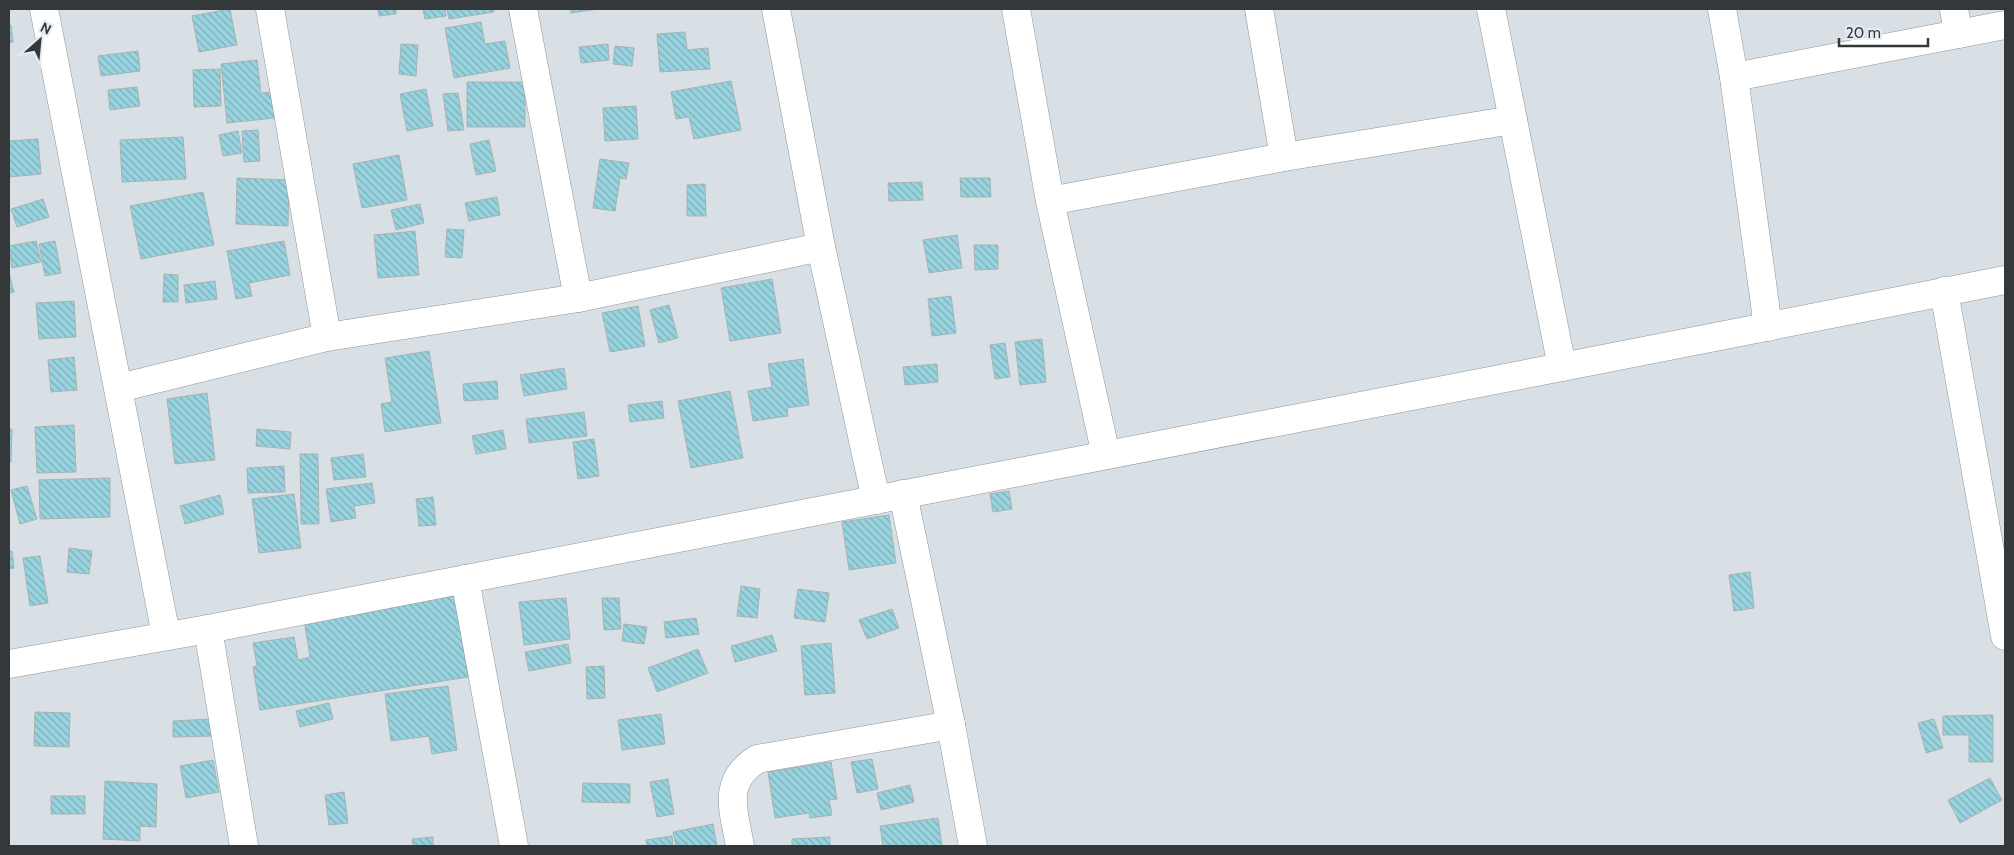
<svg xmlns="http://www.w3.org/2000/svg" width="2014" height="855" viewBox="0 0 2014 855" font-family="Cabin,sans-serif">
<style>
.building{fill:url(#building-back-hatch);stroke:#a8b2b4}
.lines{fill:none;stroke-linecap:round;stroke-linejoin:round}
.street-casing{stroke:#8e969b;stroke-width:29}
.secondary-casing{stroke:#8e969b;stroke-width:29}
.street{stroke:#fff;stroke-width:28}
.secondary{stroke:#fff;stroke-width:28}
</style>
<defs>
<pattern id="building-back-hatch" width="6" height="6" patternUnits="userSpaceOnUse" patternTransform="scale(1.25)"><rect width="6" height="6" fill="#98d4df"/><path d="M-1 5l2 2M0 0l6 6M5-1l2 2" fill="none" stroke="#7dadb6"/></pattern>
</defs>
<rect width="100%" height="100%" fill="#d8e0e5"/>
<g class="building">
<path d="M230,9L237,45L199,52L192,16Z"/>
<path d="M378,9H396V14L379,16Z"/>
<path d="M423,9H445L446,16L425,19Z"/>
<path d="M447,9H494V12L449,19Z"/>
<path d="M570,9H599L571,13Z"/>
<path d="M481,22L485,44L505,41L510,68L454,78L445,28Z"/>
<path d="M11,25L13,42L9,43V26Z"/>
<path d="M685,32L687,50L708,48L710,69L660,72L657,34Z"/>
<path d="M401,44L418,45L416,76L399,74Z"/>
<path d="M608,44L609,60L581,63L579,47Z"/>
<path d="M615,46L634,48L632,66L613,64Z"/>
<path d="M138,51L140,71L101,76L98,56Z"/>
<path d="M257,60L261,93L272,92L275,118L227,123L221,64Z"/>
<path d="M220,69L221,106L194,107L193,70Z"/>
<path d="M731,81L741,130L694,139L689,117L676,119L671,92Z"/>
<rect x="467" y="82" width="58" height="45"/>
<path d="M137,87L140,106L110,110L108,90Z"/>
<path d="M426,89L433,126L407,131L400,94Z"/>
<path d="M458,93L464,130L448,131L443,94Z"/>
<path d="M636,106L638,139L605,141L603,108Z"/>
<path d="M258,130L260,161L244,162L242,131Z"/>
<path d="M238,131L242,153L223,156L219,135Z"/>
<path d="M183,137L186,179L122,182L120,140Z"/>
<path d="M38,139L41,174L9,177V141Z"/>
<path d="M489,140L496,171L476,175L470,144Z"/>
<path d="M399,155L407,200L362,208L353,164Z"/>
<path d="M600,159L629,163L626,179L620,178L615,211L593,208Z"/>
<path d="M237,178L289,180L288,226L236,224Z"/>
<path d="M960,178H990L991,197H961Z"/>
<path d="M922,182L923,200L889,201L888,183Z"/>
<path d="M705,184L706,216H687V185Z"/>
<path d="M203,192L214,245L141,259L130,206Z"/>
<path d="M497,197L500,215L469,221L465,203Z"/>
<path d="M43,199L49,217L17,227L11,209Z"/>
<path d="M420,204L424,223L396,230L391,210Z"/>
<path d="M447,229L464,230L462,258L445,257Z"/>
<path d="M415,231L419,275L378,278L374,235Z"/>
<path d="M957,235L962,268L929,273L923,240Z"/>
<path d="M36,241L41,262L12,268L9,246Z"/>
<path d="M55,241L61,273L45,276L39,244Z"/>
<path d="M284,241L290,275L249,283L252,296L236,299L227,251Z"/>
<path d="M974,245H998V269L975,270Z"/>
<path d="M9,273L14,292L9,293Z"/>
<path d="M164,274L178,275V302H163Z"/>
<path d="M772,279L781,333L730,341L721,288Z"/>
<path d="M215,281L217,299L186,303L184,285Z"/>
<path d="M951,296L956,333L932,336L928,299Z"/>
<path d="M74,301L76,337L39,339L36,303Z"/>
<path d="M669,305L678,338L659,343L650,310Z"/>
<path d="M638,306L645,346L610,352L602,313Z"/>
<path d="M1042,339L1046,382L1020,385L1015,342Z"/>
<path d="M1005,343L1010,377L995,379L990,345Z"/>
<path d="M429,351L441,423L385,432L381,404L392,402L385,358Z"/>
<path d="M74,357L77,390L51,392L48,360Z"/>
<path d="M803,359L809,405L787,408L788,416L753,421L748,391L772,387L768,364Z"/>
<path d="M937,364L938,382L905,385L903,367Z"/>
<path d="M564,368L567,389L524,396L520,375Z"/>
<path d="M497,381L498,399L464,401L463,384Z"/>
<path d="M730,391L743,458L691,468L678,401Z"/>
<path d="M207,393L215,460L175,464L167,399Z"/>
<path d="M662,401L664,418L630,422L628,405Z"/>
<path d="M584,412L587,436L529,443L526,419Z"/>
<path d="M74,425L76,472L37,473L35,427Z"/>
<path d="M9,429H12L11,462H9Z"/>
<path d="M257,429L291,432L290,449L256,446Z"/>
<path d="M503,430L506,449L476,454L472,436Z"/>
<path d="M594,439L599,476L578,479L573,442Z"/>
<path d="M300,454H318L319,524H301Z"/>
<path d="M363,454L366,477L334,480L331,458Z"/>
<path d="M284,466L285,492L248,493L247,468Z"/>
<path d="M110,478V517L40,519L39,480Z"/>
<path d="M372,483L375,503L354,506L356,518L331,522L326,489Z"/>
<path d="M27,486L37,519L20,524L11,490Z"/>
<path d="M1009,491L1012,509L993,512L990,494Z"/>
<path d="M294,494L301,548L259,553L252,499Z"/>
<path d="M220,495L224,514L185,524L180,506Z"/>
<path d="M433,497L436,525L419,526L416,499Z"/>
<path d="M889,515L896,563L849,570L842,522Z"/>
<path d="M69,548L92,551L89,574L67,572Z"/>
<path d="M12,551L14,568L9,569V552Z"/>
<path d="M40,556L48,603L30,606L23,558Z"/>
<path d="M1750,572L1754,608L1734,611L1729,575Z"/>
<path d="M741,586L760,589L757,618L737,616Z"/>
<path d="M798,589L829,593L825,622L794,618Z"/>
<path d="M455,596L468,677L260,710L253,667L257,666L253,643L294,637L298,660L310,657L304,619Z"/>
<path d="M566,598L570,639L524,645L519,602Z"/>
<path d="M602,598H619L621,629L604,630Z"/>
<path d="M892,609L899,628L867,639L859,620Z"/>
<path d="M696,618L699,634L666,638L664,622Z"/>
<path d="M624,624L647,627L644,644L622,641Z"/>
<path d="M772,635L777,651L735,662L731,646Z"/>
<path d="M831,643L835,693L805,695L801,646Z"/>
<path d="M568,644L571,663L529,671L525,652Z"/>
<path d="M698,649L708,673L657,692L648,668Z"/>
<path d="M604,666L605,698L587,699L586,667Z"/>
<path d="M448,686L457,750L432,754L429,736L391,741L385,694Z"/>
<path d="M329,703L333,719L300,727L296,711Z"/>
<path d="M35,712L70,713L69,747L34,746Z"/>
<path d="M661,714L665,744L622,750L618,720Z"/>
<path d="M1993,715V762H1969V735H1943V716Z"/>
<path d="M210,719L211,736L173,737V721Z"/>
<path d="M1934,719L1943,748L1926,753L1918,723Z"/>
<path d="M872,759L878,789L857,793L851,762Z"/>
<path d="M213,760L219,792L186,798L180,766Z"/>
<path d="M831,762L837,799L829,800L832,815L810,818L809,813L775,818L768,772Z"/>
<path d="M1990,778L2002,800L1960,823L1948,800Z"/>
<path d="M668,779L674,814L657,817L650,782Z"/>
<path d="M105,781L157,784L156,827L140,826V841L103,839Z"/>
<path d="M583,783L630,784V803L582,802Z"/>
<path d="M910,785L914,802L881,810L877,793Z"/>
<path d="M344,792L348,823L329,825L325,795Z"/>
<rect x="51" y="796" width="34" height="18"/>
<path d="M938,818L942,846H883L880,826Z"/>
<path d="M713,824L717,846H676L673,832Z"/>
<path d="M672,836L673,846H647L646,840Z"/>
<path d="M433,837V846H413L412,839Z"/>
<path d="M830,837V846H792V839Z"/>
</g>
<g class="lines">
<g class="street-casing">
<g id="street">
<path d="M44,9L166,635"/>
<path d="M270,9L327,337"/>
<path d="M523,9L578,298"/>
<path d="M1016,9L1050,201L1106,455"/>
<path d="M1259,9L1284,157"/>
<path d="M1491,9L1562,367"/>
<path d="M1722,9L1734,77L1768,327"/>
<path d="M1954,9L1958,34"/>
<path d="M1734,77L2005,25"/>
<path d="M1050,201L1284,157L1513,120"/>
<path d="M1944,291L2005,636"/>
<path d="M119,388L327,337L578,298L821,247"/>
<path d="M465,579L514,846"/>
<path d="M208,629L244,846"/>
<path d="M740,846C734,811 721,782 757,759L951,725"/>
</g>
</g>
<g class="secondary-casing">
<g id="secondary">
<path d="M776,9L821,247L876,500"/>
<path d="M903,494L951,725L973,846"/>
<path d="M9,664L208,629L1562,367L2005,280"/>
</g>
</g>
<use href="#street" class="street"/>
<use href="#secondary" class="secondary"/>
</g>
<rect width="2014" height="855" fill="none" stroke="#34383a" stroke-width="20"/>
<g transform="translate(40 40) rotate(27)" stroke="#e5edf3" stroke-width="4" paint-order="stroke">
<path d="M0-4L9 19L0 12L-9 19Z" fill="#34383a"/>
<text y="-8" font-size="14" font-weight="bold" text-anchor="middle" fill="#34383a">N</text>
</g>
<path d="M1839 38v8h89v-8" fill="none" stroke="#34383a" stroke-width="2.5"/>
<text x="1846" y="38" font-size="15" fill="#34383a" stroke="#e5edf3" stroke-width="4" paint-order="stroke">20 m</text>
</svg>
